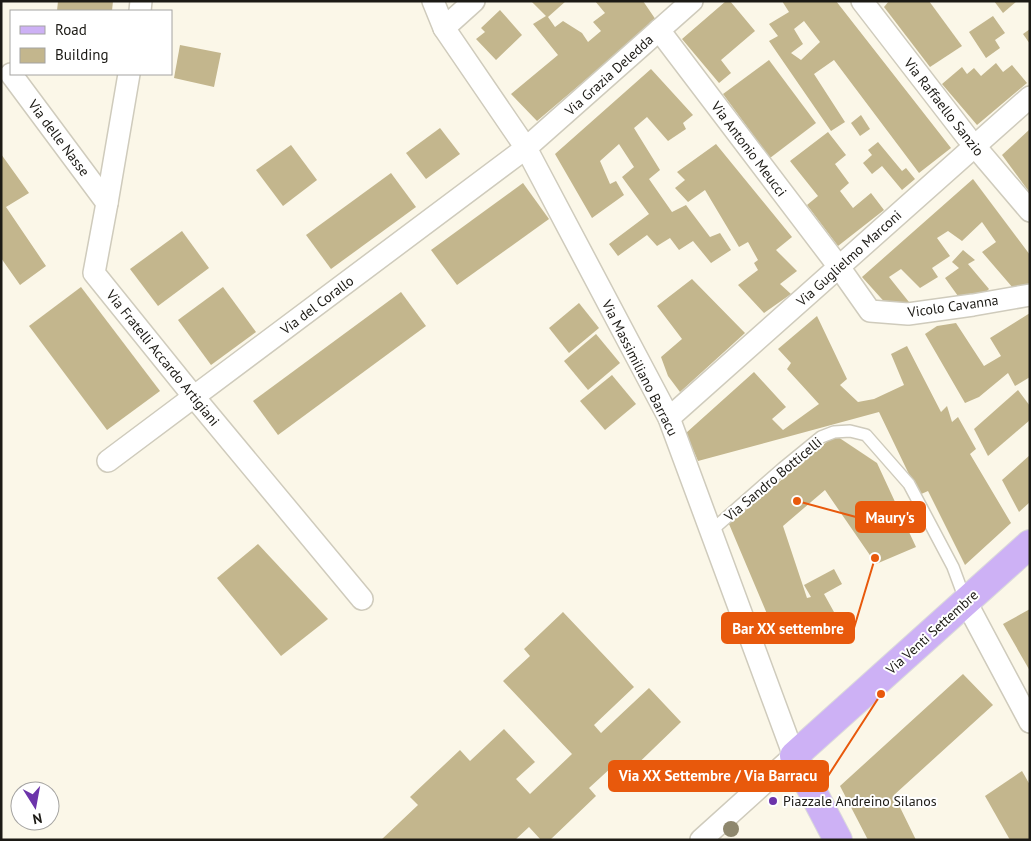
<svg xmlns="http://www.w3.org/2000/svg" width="1031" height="841" viewBox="0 0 1031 841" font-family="'PT Sans',sans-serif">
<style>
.building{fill:#c3b68d;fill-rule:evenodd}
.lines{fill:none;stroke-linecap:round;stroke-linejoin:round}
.service-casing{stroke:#cfcbbc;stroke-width:14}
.minor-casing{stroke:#cfcbbc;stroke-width:24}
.primary-casing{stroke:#dbdada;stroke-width:30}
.service{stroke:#fff;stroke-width:11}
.minor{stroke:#fff;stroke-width:21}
.primary{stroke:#cdb1f5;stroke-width:28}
.tree{fill:#8e876d}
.poi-dot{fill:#6c34aa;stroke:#fff;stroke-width:2}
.labels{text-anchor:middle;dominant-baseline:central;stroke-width:4;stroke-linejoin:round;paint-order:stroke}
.street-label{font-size:14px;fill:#1c1a15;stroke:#fff}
.poi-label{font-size:14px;fill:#1c1a15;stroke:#fff;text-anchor:start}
.leader{fill:none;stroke:#e8590c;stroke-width:2}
.callout-dot{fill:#e8590c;stroke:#fff;stroke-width:2}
.callout{fill:#e8590c;stroke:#e8590c;stroke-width:2}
.callout-label{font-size:15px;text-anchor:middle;font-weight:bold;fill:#fff}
</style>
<rect width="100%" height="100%" fill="#fbf7e8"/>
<g class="building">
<path d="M58,1H113L112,11H57Z"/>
<path d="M531,1H566L548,17L555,27L563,21L582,33L588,42L601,31L593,22L605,13L595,1H643L656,20L537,121L511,94L558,55L533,24L546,16Z"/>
<path d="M726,1H730L755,31L721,60L731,73L719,83L682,39Z"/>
<path d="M782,1H836L951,148L919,173L834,60L814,74L845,122L831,131L769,41L778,36L769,24L789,12ZM804,21L820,42L801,60L791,53L803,44L794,29Z"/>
<path d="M889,1H929L962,46L930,67L884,7Z"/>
<path d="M994,1H1017L1003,13Z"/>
<path d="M500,10L522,35L496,60L476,39L485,32L481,28Z"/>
<path d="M993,16L1005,33L995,40L1000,48L986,58L969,32Z"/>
<path d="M1030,29V44L1023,34Z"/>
<path d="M180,45L221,53L214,87L174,78Z"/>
<path d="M769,60L816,123L770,158L723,94Z"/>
<path d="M996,63L1003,72L1012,65L1027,83L977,125L942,84L962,67L967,74L974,68L981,76Z"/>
<path d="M651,69L693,115L683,123L686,129L668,141L647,117L634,128L660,170L649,179L672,212L686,205L710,237L720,233L731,250L711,263L693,241L679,250L670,238L657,246L647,235L618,256L609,244L649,214L622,177L634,167L619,144L600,161L610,184L616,181L624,195L592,218L555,154Z"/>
<path d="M861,115L870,129L860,136L851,123Z"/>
<path d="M440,128L460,154L426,179L406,153Z"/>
<path d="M1030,129V193L1002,155Z"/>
<path d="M828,132L846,155L835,164L849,183L840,191L853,208L871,193L884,210L838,246L807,205L818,196L790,161Z"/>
<path d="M878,142L902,171L906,168L915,179L902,190L882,166L872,174L863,163L872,155L868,150Z"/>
<path d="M716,144L792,237L776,250L797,271L780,284L791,294L764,313L738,285L758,270L754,263L758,260L748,242L739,247L705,190L688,202L675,188L685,180L677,172Z"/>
<path d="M291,145L317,180L283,206L256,170Z"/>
<path d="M1,154L29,193L6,207L46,266L20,285L1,258Z"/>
<path d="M391,173L416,207L331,269L306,235Z"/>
<path d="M973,179L1030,255V286L1013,288L982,252L996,242L982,222L962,241L948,231L937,238L950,256L932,268L938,277L920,288L901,269L889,277L909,302L889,307L862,277Z"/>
<path d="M523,183L549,219L457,285L431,250Z"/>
<path d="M182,231L209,268L158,306L130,269Z"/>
<path d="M963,250L975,260L968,264L989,289L986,292L958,296L945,278L959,268L952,262Z"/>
<path d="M692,279L745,333L680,392L668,376L661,357L682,339L657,306Z"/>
<path d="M81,287L160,391L107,430L29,326Z"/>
<path d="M223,287L256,332L211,365L178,320Z"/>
<path d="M401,292L426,326L278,435L253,401Z"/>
<path d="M579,303L599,328L569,353L549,328Z"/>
<path d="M1030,313V377L1015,386L1008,373L979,397L965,403L925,334L937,326L956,323L984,366L1001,356L990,338Z"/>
<path d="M817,316L847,379L840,385L858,402L874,399L904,385L891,354L907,346L941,412L947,406L952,422L958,417L976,449L970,454L1011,523L965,565L928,491L919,495L879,412L698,461L686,433L754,372L786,407L772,419L783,430L819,404L787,369L791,363L778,349Z"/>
<path d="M596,334L620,363L588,390L564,361Z"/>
<path d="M612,375L636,404L605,430L580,401Z"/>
<path d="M1018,390L1030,406V420L988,456L974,429Z"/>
<path d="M835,435L877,463L916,547L876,564L825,490L783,526L807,598L811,597L804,585L834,569L842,584L824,594L834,612L815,623L816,626L778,640L729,524Z"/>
<path d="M1030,455V502L1019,512L1002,480Z"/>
<path d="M258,544L328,619L281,656L217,578Z"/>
<path d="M1030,609V671L1003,624Z"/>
<path d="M563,612L634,687L594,725L601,733L649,688L681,722L624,777L613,766L589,788L596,796L550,840H541L529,827L515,840H381L418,805L410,797L460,750L470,761L504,729L535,762L516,779L530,794L572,754L503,681L530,656L524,649Z"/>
<path d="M963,674L993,705L894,795L916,840H868L840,786Z"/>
<path d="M1022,771L1030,785V840H1010L985,796Z"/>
</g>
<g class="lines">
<g class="service-casing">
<path id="service" d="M711,531L783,468L821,437L834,432L850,431L866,435L909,484L953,567L966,602"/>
</g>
<g class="minor-casing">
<g id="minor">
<path d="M433,1L444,28L526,148L669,418L794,756L701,840"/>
<path d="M862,1L967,137L1030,211"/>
<path d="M140,11L141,1"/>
<path d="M444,28L474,1"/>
<path d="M659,30L839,267L870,311L908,314L973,305L1030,295"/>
<path d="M11,74L107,203"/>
<path d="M129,74L107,203L94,273L194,397L362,599"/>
<path d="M669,418L1030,97"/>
<path d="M108,461L526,148L692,1"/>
<path d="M966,602L1030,722"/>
</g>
</g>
<g class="primary-casing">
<path id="primary" d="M838,840L794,756L1030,544"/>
</g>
<use href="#service" class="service"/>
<use href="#minor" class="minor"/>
<use href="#primary" class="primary"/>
</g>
<circle class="tree" cx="731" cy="829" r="8"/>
<circle class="poi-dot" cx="773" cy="801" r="5"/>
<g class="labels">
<g class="street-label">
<text transform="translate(609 75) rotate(-42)">Via Grazia Deledda</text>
<text transform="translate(944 107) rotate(52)">Via Raffaello Sanzio</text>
<text transform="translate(59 138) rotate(53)">Via delle Nasse</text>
<text transform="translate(749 149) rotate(53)">Via Antonio Meucci</text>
<text transform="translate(849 258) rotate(-42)">Via Guglielmo Marconi</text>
<text transform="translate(317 305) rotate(-37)">Via del Corallo</text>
<text transform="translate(953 306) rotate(-8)">Vicolo Cavanna</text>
<text transform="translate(163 358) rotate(51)">Via Fratelli Accardo Artigiani</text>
<text transform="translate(640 368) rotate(63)">Via Massimiliano Barracu</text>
<text transform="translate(773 479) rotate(-40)">Via Sandro Botticelli</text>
<text transform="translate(932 632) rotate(-42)">Via Venti Settembre</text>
</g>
<g class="poi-label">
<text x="783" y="801">Piazzale Andreino Silanos</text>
</g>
</g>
<path class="leader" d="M797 501L856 517M875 558L854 628M881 694L828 776"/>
<g class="callout-dot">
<circle cx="797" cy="501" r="5"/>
<circle cx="875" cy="558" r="5"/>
<circle cx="881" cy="694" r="5"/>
</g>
<g class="callout">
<rect x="856" y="502" width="69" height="30" rx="5"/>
<rect x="722" y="613" width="132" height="30" rx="5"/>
<rect x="609" y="761" width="219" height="30" rx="5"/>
</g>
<g class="callout-label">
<text x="890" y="523">Maury's</text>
<text x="788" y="634">Bar XX settembre</text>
<text x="718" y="781">Via XX Settembre / Via Barracu</text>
</g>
<rect width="1031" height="841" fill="none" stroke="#1c1a15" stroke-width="5"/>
<rect x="10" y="10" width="162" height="65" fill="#ffffff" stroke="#a4a3a1"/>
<rect x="20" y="26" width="25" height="8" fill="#cdb1f5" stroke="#a4a3a1"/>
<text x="55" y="35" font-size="15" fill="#1c1a15">Road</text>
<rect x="20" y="48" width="25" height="15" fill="#c3b68d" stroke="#a4a3a1"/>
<text x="55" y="60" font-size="15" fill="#1c1a15">Building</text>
<g transform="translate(35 806) rotate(169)"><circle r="24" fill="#ffffff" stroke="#a4a3a1"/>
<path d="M0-4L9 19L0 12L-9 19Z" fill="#6c34aa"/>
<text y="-8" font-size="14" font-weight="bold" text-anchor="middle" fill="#1c1a15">N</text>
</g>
</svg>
